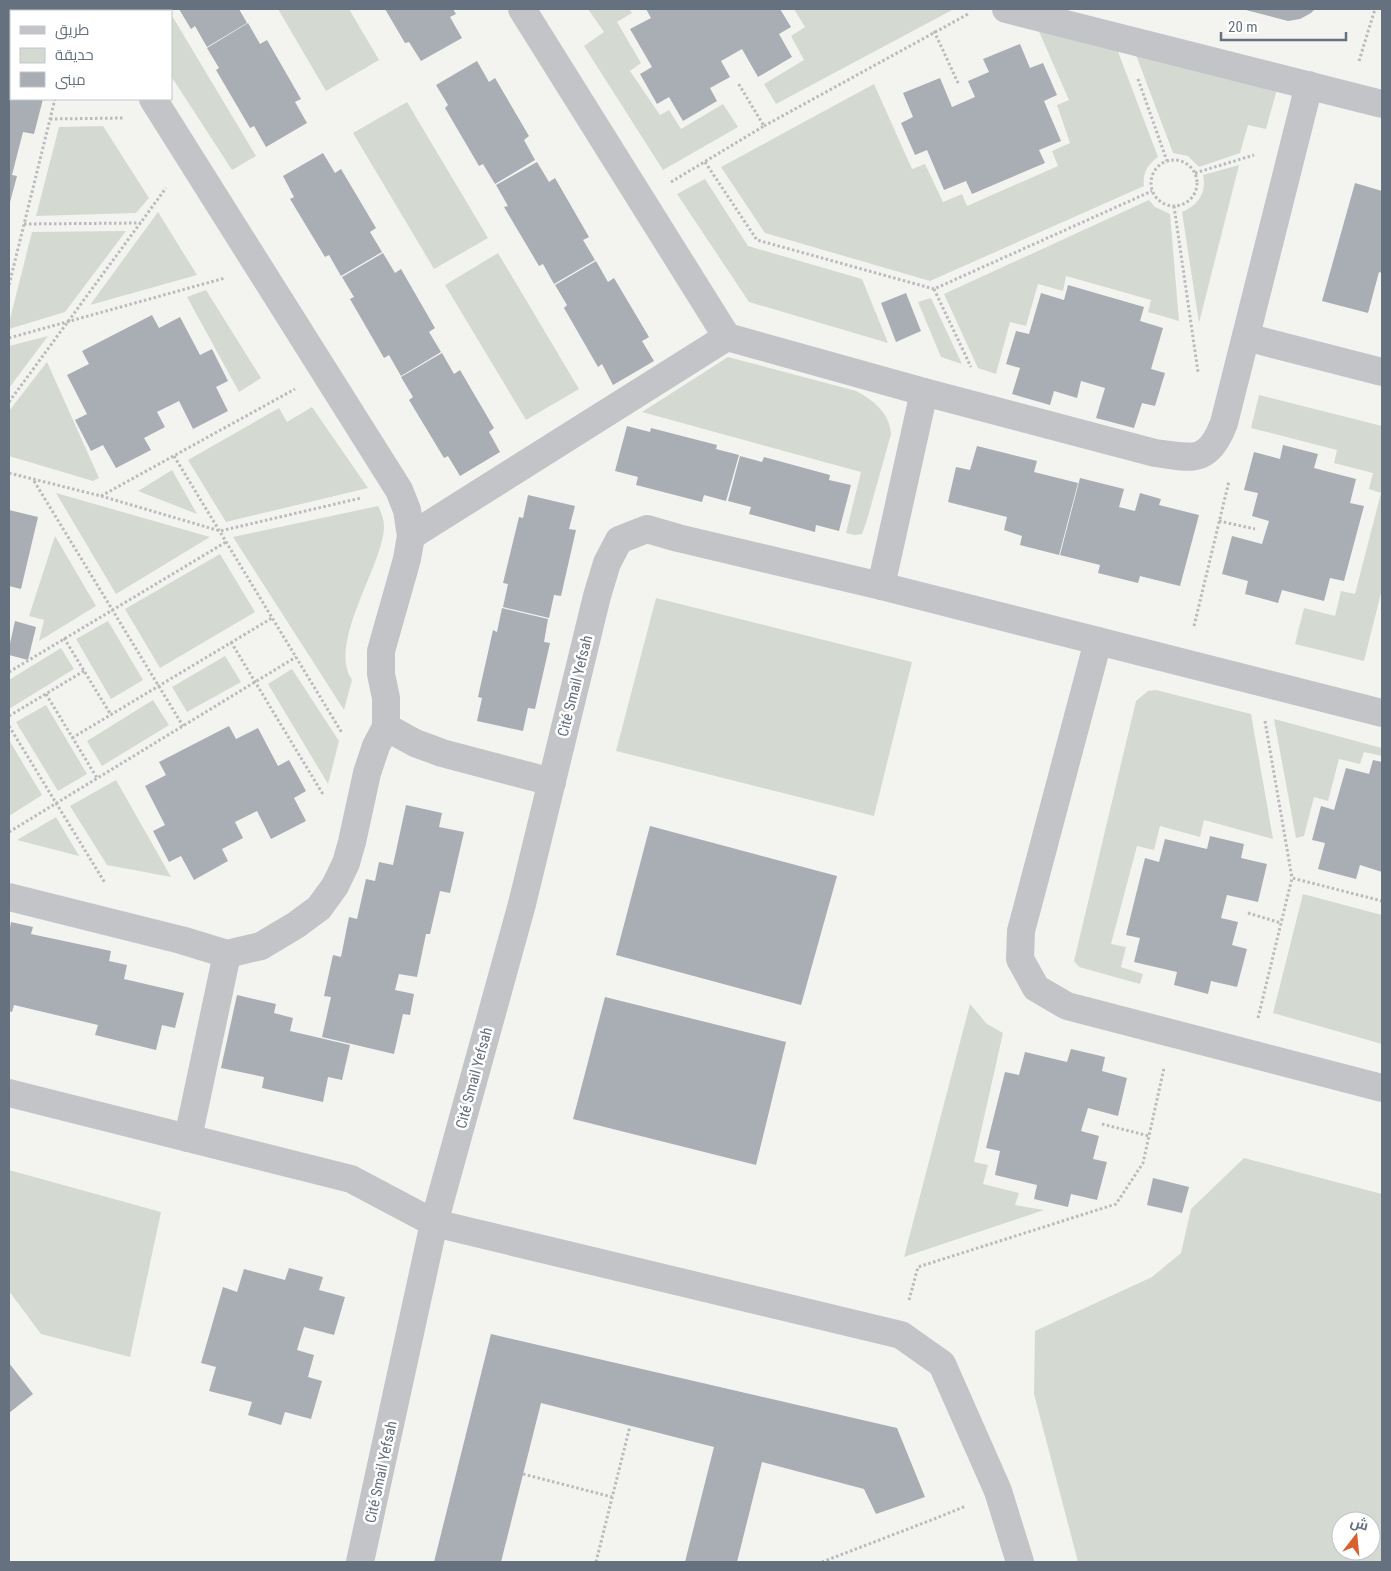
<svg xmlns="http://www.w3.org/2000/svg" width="1391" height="1571" viewBox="0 0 1391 1571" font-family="'Roboto Condensed',Cairo,sans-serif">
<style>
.green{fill:#d4dad1;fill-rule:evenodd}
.building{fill:#a8aeb4}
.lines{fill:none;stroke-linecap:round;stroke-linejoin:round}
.path{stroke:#b9bbbd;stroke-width:3;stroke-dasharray:2.5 2.5;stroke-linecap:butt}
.minor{stroke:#c2c4c8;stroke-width:28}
.labels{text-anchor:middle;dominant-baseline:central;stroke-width:5;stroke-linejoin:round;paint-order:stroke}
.street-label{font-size:15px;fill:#65717f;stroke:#fff}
</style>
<rect width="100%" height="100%" fill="#f3f4f0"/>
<g class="green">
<path d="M278,9H349L379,60L326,91Z"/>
<path d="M588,9H629L632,13L617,22L641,63L630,71L660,115L669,110L681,129L723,104L738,127L663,170L584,46L604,32Z"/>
<path d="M794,9H954L776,104L764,84L804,60L791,36L805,27Z"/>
<path d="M171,14L256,156L232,170L171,76Z"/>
<path d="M1037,27L1117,49L1158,157C1148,164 1142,174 1144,186L930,281L765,233L721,167L874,84L912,169L925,164L943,202L962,194L967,206L1058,166L1052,151L1070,143L1057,105L1069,100Z"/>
<path d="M1136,55L1275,87L1276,93L1266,129L1248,125L1240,153L1199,167L1188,156L1173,153Z"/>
<path d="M407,102L488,238L434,269L353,133Z"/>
<path d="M103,126L149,198L136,213L36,216L59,127Z"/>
<path d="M1239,165L1199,323L1182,212C1198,205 1207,193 1203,175Z"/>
<path d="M705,179L748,246L862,279L888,343L749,302L677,194Z"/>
<path d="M1149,200L1155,207L1170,214L1179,321L1148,312L1151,300L1066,276L1063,291L1038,284L1026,326L1010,322L996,374L978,368L944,294Z"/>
<path d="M158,212L197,275L90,305Z"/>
<path d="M126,231L65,312L9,329V323L32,232Z"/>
<path d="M498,253L579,389L526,420L445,285Z"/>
<path d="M206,290L261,378L239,392L187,297Z"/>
<path d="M931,298L962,364L941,357L918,302Z"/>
<path d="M48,336L9,388V346Z"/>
<path d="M728,357L856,391C873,400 890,413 891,434L867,520L862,534L855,535L846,533L861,472L642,412Z"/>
<path d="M47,362L99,478L93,481L9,456V411Z"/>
<path d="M1259,395L1382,426V589L1364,661L1295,644L1304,608L1335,616L1341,591L1355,594L1381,493L1369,489L1373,473L1334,463L1337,450L1251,428Z"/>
<path d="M312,407L368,488L226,522L188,460L279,408L287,422Z"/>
<path d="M172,470L197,514L138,491Z"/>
<path d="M56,493L210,537L116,594Z"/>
<path d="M378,506C382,513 384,520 384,528C382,567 327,644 352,680L344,710L233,537Z"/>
<path d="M55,536L96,606L39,641L44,620L29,616Z"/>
<path d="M220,554L255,612L160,668L125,609Z"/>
<path d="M656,598L912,662L874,816L616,751Z"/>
<path d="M108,621L143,680L111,699L76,639Z"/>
<path d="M61,648L74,669L9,709V680Z"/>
<path d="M225,656L241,682L187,712L172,687Z"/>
<path d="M292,669L339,741L328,784L268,684Z"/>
<path d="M1156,690L1251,714L1273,839L1204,820L1200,837L1160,826L1154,850L1137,846L1111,944L1126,947L1121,967L1143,974L1140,984L1079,967L1074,961L1136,701L1148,691Z"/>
<path d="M153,700L169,725L102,766L87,741Z"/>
<path d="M46,705L87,774L58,791L16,722Z"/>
<path d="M1274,719L1382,748V756L1364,752L1360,764L1339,759L1328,801L1314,797L1304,836L1296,838Z"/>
<path d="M9,740L42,795L9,816Z"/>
<path d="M116,780L171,877L107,865L70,806Z"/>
<path d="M56,817L79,856L17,840Z"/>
<path d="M1303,894L1382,915V1044L1273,1013Z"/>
<path d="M970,1004L987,1024L1003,1033L974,1162L988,1165L983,1184L1019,1193L1015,1205L1044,1210L904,1257Z"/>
<path d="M1244,1158L1382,1194V1562H1078L1034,1394L1035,1331L1152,1277L1181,1253L1191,1209ZM1341,1521H1371V1551H1341Z"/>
<path d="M9,1170L161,1212L130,1357L41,1334L9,1291Z"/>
</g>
<g class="building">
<path d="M179,9H239L247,23L207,47L195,26L191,29Z"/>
<path d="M385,9H453L456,14L450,17L462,38L421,61L409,42L405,43Z"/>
<path d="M646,9H780L791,27L779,34L792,57L758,77L742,49L721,61L730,77L710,88L717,101L683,121L669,97L657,104L640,74L652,67L630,29L651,18Z"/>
<path d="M1242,9H1315L1311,13L1300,19L1288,21Z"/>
<path d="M248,23L260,44L267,40L301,99L295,102L307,123L266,147L254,126L250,128L216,70L219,68L207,48Z"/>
<path d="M1020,44L1030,68L1043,63L1057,95L1044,101L1061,141L1039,150L1045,163L972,194L966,181L944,190L927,150L915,155L901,123L913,117L903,93L940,78L952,107L975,97L968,81L989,72L983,59Z"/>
<path d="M9,50H11V99H43L34,134L23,132L12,175L17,176L9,206Z"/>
<path d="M477,61L489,82L495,78L529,136L524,140L535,160L495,184L483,164L479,166L445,108L448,105L436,85Z"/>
<path d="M323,153L335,173L341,169L376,228L370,232L382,252L341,276L329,255L325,257L290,199L294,197L283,176Z"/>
<path d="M537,162L549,182L555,178L589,237L583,240L595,260L554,284L543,264L539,266L504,207L508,206L496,185Z"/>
<path d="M1355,183L1382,191V273L1379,272L1368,313L1322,301Z"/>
<path d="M383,253L395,273L401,269L435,328L429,332L441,352L401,376L389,355L384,358L350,299L354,297L342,277Z"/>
<path d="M596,261L608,282L614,278L649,337L642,341L654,361L613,385L602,364L598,367L564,308L567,305L555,285Z"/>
<path d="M1068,285L1144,307L1140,321L1163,328L1151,369L1165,373L1155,406L1142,403L1134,428L1096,418L1105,388L1081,381L1077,398L1054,391L1050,405L1012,394L1020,368L1006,364L1016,331L1029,334L1041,293L1064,300Z"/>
<path d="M906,293L921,331L896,342L881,303Z"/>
<path d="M152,315L159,328L180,317L200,355L212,349L228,381L216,387L228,411L193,429L179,401L157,412L165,427L144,438L151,450L116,468L103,445L91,451L75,420L87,414L67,375L89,364L82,351Z"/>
<path d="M442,353L454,374L460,370L494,428L489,432L500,452L460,476L448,456L444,458L409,400L413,397L401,377Z"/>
<path d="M627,426L650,432L651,428L717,445L716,449L739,455L726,501L704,495L702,502L636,485L638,477L615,471Z"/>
<path d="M1283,445L1318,454L1314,468L1356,479L1350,503L1364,506L1344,581L1330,578L1324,601L1282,590L1278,603L1245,594L1248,581L1222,574L1232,536L1262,544L1269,521L1252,516L1258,493L1244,490L1254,452L1280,459Z"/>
<path d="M977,446L1037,461L1034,472L1078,483L1059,555L1020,545L1022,536L1004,530L1007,517L948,502L956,467L970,470Z"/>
<path d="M740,456L762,462L764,457L830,475L829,480L851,485L839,531L816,525L815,532L749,514L751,507L728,501Z"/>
<path d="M1080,478L1124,489L1119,507L1135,511L1140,493L1161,499L1159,505L1199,515L1180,586L1140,576L1138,583L1098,573L1100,565L1060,555Z"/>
<path d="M528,495L575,506L569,529L576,530L561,596L554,595L549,618L503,607L508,584L503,583L519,517L523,518Z"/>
<path d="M9,510L38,517L21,589L9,586Z"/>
<path d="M502,608L548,619L544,642L550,643L535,709L528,708L523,731L477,721L482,698L478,697L493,630L497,632Z"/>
<path d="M15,621L36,627L28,660L9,655V648Z"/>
<path d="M229,726L236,739L258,728L278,766L289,760L306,791L294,798L306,821L271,839L257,811L235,822L243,838L222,849L228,861L194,880L181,856L169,862L153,831L165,825L145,786L166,775L159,762Z"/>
<path d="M1373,760L1382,762V872L1360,865L1356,879L1318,869L1325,843L1312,840L1321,806L1334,810L1346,768L1369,774Z"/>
<path d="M406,805L442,813L439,827L464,832L450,893L440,891L430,934H426L417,977L399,974L395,990L414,994L410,1015L403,1014L394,1054L322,1037L331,997L324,996L333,955L341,957L349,917L357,919L366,879L375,881L379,862L393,865Z"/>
<path d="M650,826L837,876L801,1005L616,955Z"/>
<path d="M1210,836L1244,844L1241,858L1267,864L1258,902L1227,895L1221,918L1238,922L1232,945L1247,949L1237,987L1211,981L1208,994L1174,985L1177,972L1134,962L1140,938L1126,935L1145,858L1159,862L1165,839L1207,849Z"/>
<path d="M11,922L33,927L31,934L111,951L109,961L127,965L124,979L184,993L175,1028L162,1025L156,1050L95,1035L98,1025L14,1005L12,1012L9,1011V934Z"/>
<path d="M237,995L276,1004L274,1013L293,1018L290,1031L350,1045L342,1080L328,1077L323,1102L262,1088L264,1077L221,1068Z"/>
<path d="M605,997L786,1042L756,1165L573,1119Z"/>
<path d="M1071,1049L1105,1057L1102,1071L1127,1078L1118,1116L1088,1108L1081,1131L1099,1136L1093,1159L1107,1162L1097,1200L1071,1194L1068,1207L1034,1199L1037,1185L995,1175L1000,1151L986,1148L1005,1072L1019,1075L1025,1052L1067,1062Z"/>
<path d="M1153,1178L1189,1187L1182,1213L1147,1205Z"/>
<path d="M289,1268L323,1277L319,1290L345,1297L334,1335L304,1327L297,1350L314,1355L308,1377L322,1381L311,1419L285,1412L281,1425L248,1415L252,1402L209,1391L216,1367L201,1363L223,1287L237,1292L244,1269L285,1280Z"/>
<path d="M491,1334L897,1428L925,1497L876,1514L864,1489L762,1462L737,1562H685L714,1447L541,1403L501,1562H434Z"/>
<path d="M9,1363L33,1394L9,1413Z"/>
</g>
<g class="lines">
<g class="path">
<path d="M934,31L959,85"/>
<path d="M1359,61L1375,9"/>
<path d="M1138,79L1167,161"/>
<path d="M50,119L124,118"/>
<path d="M764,126L970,13"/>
<circle cx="1174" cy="183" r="23"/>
<path d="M705,162L757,240L934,289L1152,191"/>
<path d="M1195,173L1254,155"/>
<path d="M671,182L764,126L738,83"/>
<path d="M1174,206L1198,372"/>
<path d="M24,224L141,223"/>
<path d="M9,285L55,99"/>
<path d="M934,289L971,367"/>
<path d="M9,338L225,278"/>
<path d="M9,402L166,188"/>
<path d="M174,456L342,733"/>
<path d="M9,473L101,496L220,531L361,498"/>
<path d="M34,481L183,726"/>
<path d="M101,496L295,389"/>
<path d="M1219,521L1255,529"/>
<path d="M1194,626L1229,481"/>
<path d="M64,638L111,715"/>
<path d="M231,642L324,796"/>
<path d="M9,672L226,542"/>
<path d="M46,694L97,778"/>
<path d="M9,716L84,671"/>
<path d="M1265,721L1292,878"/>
<path d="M9,726L105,883"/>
<path d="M72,738L272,618"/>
<path d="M9,832L296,657"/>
<path d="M1248,913L1281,923"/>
<path d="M1258,1018L1292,878L1382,901"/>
<path d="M1102,1124L1149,1136"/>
<path d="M909,1300L918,1267L1116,1204L1143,1163L1164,1068"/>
<path d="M523,1474L612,1497"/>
<path d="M596,1562L630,1426"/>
<path d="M822,1562L934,1519L966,1506"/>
</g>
<g class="minor">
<path d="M94,9L96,11"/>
<path d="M522,9L727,337L924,392"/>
<path d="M1006,9L1382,104"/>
<path d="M1246,337L1382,372"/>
<path d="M411,536L727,337"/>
<path d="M881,586L924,392L1155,453C1192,458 1208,465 1224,423L1309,85"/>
<path d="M1098,641L1021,931L1020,959L1036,988L1067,1006L1382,1088"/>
<path d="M386,727L415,743L442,753L552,782"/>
<path d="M9,897L181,940L227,954L261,946L296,925L319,908L335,886L346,863L352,842L367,773L376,746L386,727V698L381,674V651L407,559L411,536L407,510L399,490L153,99"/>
<path d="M9,1093L351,1179L434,1223L901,1335L942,1364L998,1491L1020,1562"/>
<path d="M188,1138L227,954"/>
<path d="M360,1562L434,1223L522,904L597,596L607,563L619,540L647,529L678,538L881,586L1382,713"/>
</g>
</g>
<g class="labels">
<g class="street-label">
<text transform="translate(575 686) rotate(-76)">Cité Smail Yefsah</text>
<text transform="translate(474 1078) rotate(-75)">Cité Smail Yefsah</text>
<text transform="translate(381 1472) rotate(-78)">Cité Smail Yefsah</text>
</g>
</g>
<rect width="1391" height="1571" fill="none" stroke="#65717f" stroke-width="20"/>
<rect x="10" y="10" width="162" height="90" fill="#ffffff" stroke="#c1c6cc"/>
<rect x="20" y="26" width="25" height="8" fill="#c2c4c8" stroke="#c1c6cc"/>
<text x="55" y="35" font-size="15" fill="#65717f">طريق</text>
<rect x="20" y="48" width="25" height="15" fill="#d4dad1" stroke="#c1c6cc"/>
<text x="55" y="60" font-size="15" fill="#65717f">حديقة</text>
<rect x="20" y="72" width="25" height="15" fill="#a8aeb4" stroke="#c1c6cc"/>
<text x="55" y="85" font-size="15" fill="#65717f">مبنى</text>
<g transform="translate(1356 1536) rotate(16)"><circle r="24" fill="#ffffff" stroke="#c1c6cc"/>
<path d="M0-4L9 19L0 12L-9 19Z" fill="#d7602d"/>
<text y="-8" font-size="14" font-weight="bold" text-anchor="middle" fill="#65717f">ش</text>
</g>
<path d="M1221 32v8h125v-8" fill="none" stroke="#65717f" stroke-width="2.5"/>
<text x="1228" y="32" font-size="15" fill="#65717f" stroke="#ffffff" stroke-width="4" paint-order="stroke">20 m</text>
</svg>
